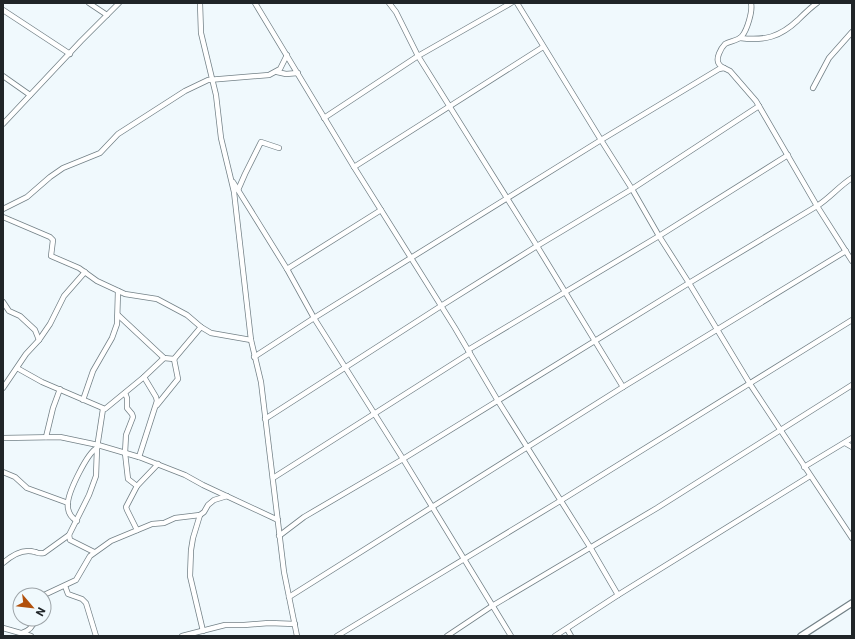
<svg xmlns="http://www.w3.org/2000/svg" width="855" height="639" viewBox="0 0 855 639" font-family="Roboto,sans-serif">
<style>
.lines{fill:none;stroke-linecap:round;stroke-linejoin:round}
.minor-casing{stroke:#738187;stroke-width:6}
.major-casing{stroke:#738187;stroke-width:8}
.minor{stroke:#fff;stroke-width:4.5}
.major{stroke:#fff;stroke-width:5.5}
</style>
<rect width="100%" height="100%" fill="#f0f9fd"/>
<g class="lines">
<g class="minor-casing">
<g id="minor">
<path d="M89,3L107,15"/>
<path d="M200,3L201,33L216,95L221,138L234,192L251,340L261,382L284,572L297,636"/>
<path d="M255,3L354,167L455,328L498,401L590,547L618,595"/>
<path d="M389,3L396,12L418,56L537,246L623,387"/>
<path d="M517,3L601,140L632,189L659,236L689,283L750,384L852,538"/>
<path d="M3,10L70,54"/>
<path d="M740,38C765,41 780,37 798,20C804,14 810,8 817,3"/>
<path d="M724,68C722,67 720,66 719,64C715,59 721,48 725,44C730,41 738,41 742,36C747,30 753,11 751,3"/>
<path d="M277,72L286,74L298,73"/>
<path d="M3,76L30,95"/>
<path d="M813,88L829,58L852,32"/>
<path d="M324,118L418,56L511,3"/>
<path d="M3,124L81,41L119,3"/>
<path d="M354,167L543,47"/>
<path d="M233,182L287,269L314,318L403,459L511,636"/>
<path d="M238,190L245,174L261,142L279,148"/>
<path d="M3,209L27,197L50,177L63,168L100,153L118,134L185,91L208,80L269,75L280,69L287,55"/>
<path d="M3,217L50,237L53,240L51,256L79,268L97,281L125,294L157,299L187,315L201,327L211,333L251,340"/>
<path d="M287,269L381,210"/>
<path d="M3,302L9,311L20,316L35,330L39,340"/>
<path d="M118,315L164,358L174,359"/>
<path d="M468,350L659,236L788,155"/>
<path d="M254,357L314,318L601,140L719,69L724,68L730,71L756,101L817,206L852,261"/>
<path d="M174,359L201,327"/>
<path d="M17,368L42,382L105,409L144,377L164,358"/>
<path d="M3,388L26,354L39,340L50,324L64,296L85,272"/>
<path d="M125,393L127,398V408L132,414L133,417L126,435L125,453L128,479L137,486"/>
<path d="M83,400L93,371L112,338L117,324L118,291"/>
<path d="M157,405L178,379L174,359"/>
<path d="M265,419L441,306L537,246L632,189L759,106"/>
<path d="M46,437L53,408L60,389"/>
<path d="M3,438L60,437L98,445L139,457L185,475L203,485L278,520"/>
<path d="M845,443L852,447"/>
<path d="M139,457L157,401L156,397L144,377"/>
<path d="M804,467L852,438"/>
<path d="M3,472L15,477L27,488L68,503"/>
<path d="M273,478L470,353"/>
<path d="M77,521C70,517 67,510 68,502C69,491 87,453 97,448"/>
<path d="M137,530L127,510L126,507L137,486L158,464"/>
<path d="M69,535L70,540L94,552"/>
<path d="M279,536L304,517L403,459L689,283L817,206C830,198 839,186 852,178"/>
<path d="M3,563C12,555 23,548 35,552C39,553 39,554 44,553L69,535L89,495L96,476L97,448L103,409"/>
<path d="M65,586L68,594L82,599L86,603L96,636"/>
<path d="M44,595L76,580L90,556L111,541L152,524L164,523L175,518L200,515"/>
<path d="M289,597L623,387L846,251"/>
<path d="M3,628L31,636"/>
<path d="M567,629L571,636"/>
<path d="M203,631L190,576L191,550L193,538L200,515L204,512L208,505L214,500L227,496"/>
<path d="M22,633C29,631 33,627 35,619"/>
<path d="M182,636L225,625H244L269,623L295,624"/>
<path d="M337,636L560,501L852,320"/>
<path d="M447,636L492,606L657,508L852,385"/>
<path d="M555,636L618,595L810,476"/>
</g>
</g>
<g class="major-casing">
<path id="major" d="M801,636L852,603"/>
</g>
<use href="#minor" class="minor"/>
<use href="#major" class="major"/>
</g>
<rect width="855" height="639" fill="none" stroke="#202528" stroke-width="8"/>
<g transform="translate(32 607) rotate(118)"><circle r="19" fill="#f0f9fd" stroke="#9da4a8"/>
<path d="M0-3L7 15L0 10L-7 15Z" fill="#b1500c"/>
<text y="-6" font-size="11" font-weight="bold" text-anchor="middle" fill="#202528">N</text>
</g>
</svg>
